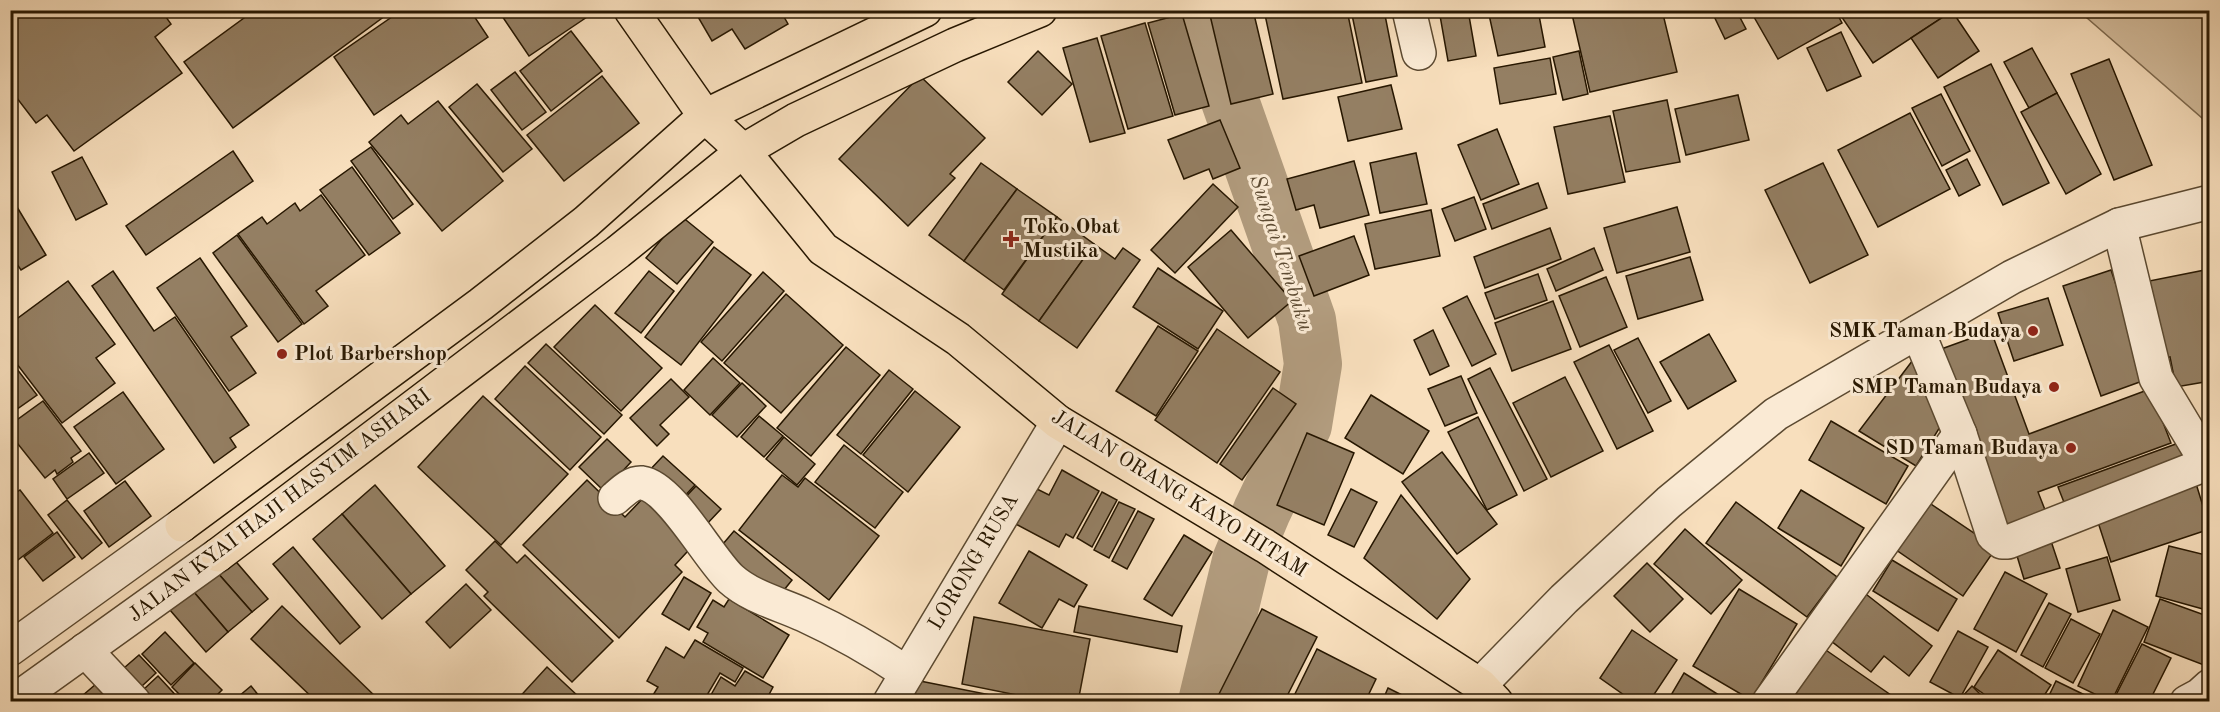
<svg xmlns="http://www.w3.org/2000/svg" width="2220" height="712" viewBox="0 0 2220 712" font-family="'Old Standard TT',serif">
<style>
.pitch{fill:#d4bd9d;stroke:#7e6a4f;stroke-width:1.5}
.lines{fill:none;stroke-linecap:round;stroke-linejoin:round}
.river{stroke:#b19b7d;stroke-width:58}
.building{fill:#947f63;stroke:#271701;stroke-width:1.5}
.minor-casing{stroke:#5b4930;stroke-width:36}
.major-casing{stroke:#271701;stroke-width:36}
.minor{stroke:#faead4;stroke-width:33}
.major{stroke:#f8dfbd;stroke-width:33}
.poi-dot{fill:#8f2418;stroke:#faead4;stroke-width:2}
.labels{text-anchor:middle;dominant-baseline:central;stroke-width:6;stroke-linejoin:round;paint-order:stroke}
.poi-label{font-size:21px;font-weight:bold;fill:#271701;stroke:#faead4;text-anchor:end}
.street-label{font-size:21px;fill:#271701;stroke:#faead4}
.water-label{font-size:22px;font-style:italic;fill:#5e4c33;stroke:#faead4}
</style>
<rect width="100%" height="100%" fill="#f8dfbd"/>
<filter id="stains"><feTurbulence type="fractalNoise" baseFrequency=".00333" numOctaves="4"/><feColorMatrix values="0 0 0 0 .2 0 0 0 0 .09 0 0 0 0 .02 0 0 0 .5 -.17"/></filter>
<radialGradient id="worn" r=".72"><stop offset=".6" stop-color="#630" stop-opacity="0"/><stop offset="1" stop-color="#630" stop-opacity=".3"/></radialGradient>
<path class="pitch" d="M2079,11H2209V124Z"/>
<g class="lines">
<path class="river" d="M1198,10L1307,320L1313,364L1303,425L1262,511L1241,561L1207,702"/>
</g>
<g class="building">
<path d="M10,10H161L171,24L155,37L182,73L74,151L47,115L36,123L10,89Z"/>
<path d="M255,10H393L233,128L184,62Z"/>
<path d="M402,10H470L488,37L374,115L334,57Z"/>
<path d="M498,10H588L590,15L529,56Z"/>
<path d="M694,10H780L788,24L745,49L732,29L712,41Z"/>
<path d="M1253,10L1273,94L1231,104L1209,11Z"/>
<path d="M1264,10H1347L1362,83L1283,99Z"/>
<path d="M1351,10H1384L1397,76L1366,82Z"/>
<path d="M1439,10H1468L1476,56L1448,61Z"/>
<path d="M1488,10H1538L1545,47L1498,56Z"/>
<path d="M1571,10H1662L1677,72L1590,92Z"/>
<path d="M1711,10H1736L1746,29L1725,39Z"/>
<path d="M1750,10H1835L1842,23L1778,59Z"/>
<path d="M1849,10H1954L1873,63L1841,16Z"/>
<path d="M1952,11L1979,51L1938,78L1911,38Z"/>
<path d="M1182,14L1209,106L1175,115L1148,23Z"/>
<path d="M1145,23L1173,116L1128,129L1101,36Z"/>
<path d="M571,31L602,71L551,111L520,71Z"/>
<path d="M1841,32L1861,76L1827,91L1807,48Z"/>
<path d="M1097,38L1125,133L1090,142L1063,48Z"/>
<path d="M2032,48L2057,93L2029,108L2004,62Z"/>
<path d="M1038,51L1072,84L1042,115L1008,82Z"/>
<path d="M1579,51L1588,94L1563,100L1553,57Z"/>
<path d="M1550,58L1556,94L1500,104L1494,68Z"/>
<path d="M2109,59L2152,165L2114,180L2071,74Z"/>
<path d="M1991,64L2049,183L2003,205L1944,87Z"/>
<path d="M515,72L546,112L522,130L491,90Z"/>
<path d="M602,76L639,123L564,181L527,135Z"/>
<path d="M920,76L985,138L950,174L955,178L908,226L839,159Z"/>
<path d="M477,84L532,149L503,172L449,107Z"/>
<path d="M1391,85L1402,129L1348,141L1338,97Z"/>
<path d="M2057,93L2101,174L2066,194L2021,112Z"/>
<path d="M1941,94L1970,151L1942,166L1912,108Z"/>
<path d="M1738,95L1749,140L1686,155L1675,109Z"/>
<path d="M1667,100L1680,162L1626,172L1613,111Z"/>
<path d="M438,101L503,181L442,231L369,142L401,115L408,124Z"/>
<path d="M1910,113L1950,189L1878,227L1838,150Z"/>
<path d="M1610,116L1625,182L1568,194L1554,127Z"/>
<path d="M1220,120L1240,168L1213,179L1209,169L1184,179L1168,140Z"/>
<path d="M1497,129L1519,184L1481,200L1458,145Z"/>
<path d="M371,147L413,204L393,219L351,161Z"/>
<path d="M233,151L253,181L146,255L126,226Z"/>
<path d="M1416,153L1427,204L1380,213L1370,163Z"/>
<path d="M82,157L107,204L76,220L52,172Z"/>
<path d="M1967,159L1980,185L1959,196L1946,170Z"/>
<path d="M1354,161L1369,215L1320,228L1314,205L1296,210L1287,179Z"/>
<path d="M981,163L1017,189L964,261L929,235Z"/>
<path d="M1823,163L1868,255L1810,283L1765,190Z"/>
<path d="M352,167L400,233L369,255L320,190Z"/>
<path d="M1538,183L1547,208L1492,229L1483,204Z"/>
<path d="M1213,184L1238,207L1175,273L1151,250Z"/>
<path d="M1017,189L1057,217L1004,290L964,261Z"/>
<path d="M321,195L365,255L316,291L328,306L304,324L238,234L262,217L267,224L295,203L300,211Z"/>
<path d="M1474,197L1486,229L1455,241L1442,209Z"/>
<path d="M14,202L46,255L21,270L10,254V204Z"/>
<path d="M1677,207L1690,252L1617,273L1604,228Z"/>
<path d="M1431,210L1440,256L1375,269L1365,224Z"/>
<path d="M681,216L713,242L677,284L646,258Z"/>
<path d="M1057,217L1094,244L1039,321L1002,294Z"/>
<path d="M1550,228L1561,259L1485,288L1474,257Z"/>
<path d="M1231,230L1292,301L1248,338L1188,267Z"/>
<path d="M237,235L302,324L278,342L213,253Z"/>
<path d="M1354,236L1369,275L1314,296L1299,256Z"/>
<path d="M1094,244L1115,259L1123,248L1140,260L1077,348L1039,321Z"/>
<path d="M714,247L751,275L681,365L645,337Z"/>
<path d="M1594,248L1603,270L1556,291L1547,269Z"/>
<path d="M1690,257L1703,300L1638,319L1626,276Z"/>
<path d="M200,258L247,326L231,337L256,373L229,391L157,288Z"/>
<path d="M1158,268L1223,311L1198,349L1133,307Z"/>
<path d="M2210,269V381L2176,387L2170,357L2155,360L2139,283Z"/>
<path d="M2111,270L2148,379L2101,396L2063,286Z"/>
<path d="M113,271L154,331L175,317L249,425L230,438L236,447L214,463L92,286Z"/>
<path d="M649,271L674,291L641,333L615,313Z"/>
<path d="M763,272L784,291L722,361L701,342Z"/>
<path d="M1538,274L1547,300L1495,319L1485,293Z"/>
<path d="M1606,277L1627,327L1580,347L1559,296Z"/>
<path d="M68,281L115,344L96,358L115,383L62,423L10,355V324Z"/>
<path d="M786,294L843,345L781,413L724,363Z"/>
<path d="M1467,296L1496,354L1472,366L1443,308Z"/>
<path d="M2048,298L2063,345L2014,361L1998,313Z"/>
<path d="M1553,301L1571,349L1512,371L1495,323Z"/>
<path d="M595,305L662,368L621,411L554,347Z"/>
<path d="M1158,326L1198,351L1156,416L1116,391Z"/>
<path d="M1217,329L1280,372L1217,463L1155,420Z"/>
<path d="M1433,330L1449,366L1430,375L1414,340Z"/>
<path d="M1991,331L2029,434L2150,389L2171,443L2038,492L2049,520L2003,537L1933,352Z"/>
<path d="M1709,334L1736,381L1688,409L1660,362Z"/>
<path d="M1638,338L1671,401L1648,413L1614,350Z"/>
<path d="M546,344L622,415L604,434L528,363Z"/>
<path d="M1609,345L1653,431L1617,449L1574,362Z"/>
<path d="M846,347L880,375L811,456L777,428Z"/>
<path d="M1919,352L1948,414L1916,466L1859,431Z"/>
<path d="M713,358L740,383L710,415L684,390Z"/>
<path d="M10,360L37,395L10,414Z"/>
<path d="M525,366L601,437L570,470L495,399Z"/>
<path d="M1490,368L1547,479L1524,491L1468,379Z"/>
<path d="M889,370L913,389L861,454L837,435Z"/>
<path d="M1461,376L1477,413L1445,426L1428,389Z"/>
<path d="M1565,377L1603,451L1551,477L1513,403Z"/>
<path d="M671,379L689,397L660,425L669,434L657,446L630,418Z"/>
<path d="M742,383L766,406L737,437L712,415Z"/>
<path d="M1273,388L1296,404L1242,480L1220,464Z"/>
<path d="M915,391L960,427L908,492L863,455Z"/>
<path d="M123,392L164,449L116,484L74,427Z"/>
<path d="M1371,395L1429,431L1403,474L1345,438Z"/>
<path d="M483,396L568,474L501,545L418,467Z"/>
<path d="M43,401L81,451L71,458L73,462L57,474L55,470L45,478L10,434V425Z"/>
<path d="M759,416L783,436L764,457L741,437Z"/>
<path d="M1478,417L1517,495L1487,510L1448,432Z"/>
<path d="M1831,421L1908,466L1886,504L1809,460Z"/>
<path d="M1307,433L1354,453L1324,525L1277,505Z"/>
<path d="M784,437L815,464L797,485L766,459Z"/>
<path d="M607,439L631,462L604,491L579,467Z"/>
<path d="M2184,441L2193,464L2067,510L2058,487Z"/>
<path d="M844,445L903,492L875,528L815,482Z"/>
<path d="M1442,452L1497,524L1457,554L1402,482Z"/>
<path d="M89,453L104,473L67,499L53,479Z"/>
<path d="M663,456L695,485L679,502L647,473Z"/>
<path d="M1062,470L1099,491L1073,538L1066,534L1059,547L1012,522L1031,486L1049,495Z"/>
<path d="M782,475L798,487L805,478L879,536L829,600L739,530Z"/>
<path d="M2194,477L2210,529L2111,562L2094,510Z"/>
<path d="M587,480L625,517L649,492L698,540L675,565L682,572L619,638L523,545Z"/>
<path d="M125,481L151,516L109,547L84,511Z"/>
<path d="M375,485L445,566L411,594L342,514Z"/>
<path d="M696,486L721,509L705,526L680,503Z"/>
<path d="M1351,489L1377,502L1354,547L1328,535Z"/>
<path d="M20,490L53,533L10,566V497Z"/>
<path d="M1801,490L1864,528L1841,566L1778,528Z"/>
<path d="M1102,492L1117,500L1092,547L1077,538Z"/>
<path d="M1401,495L1470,579L1437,619L1364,558Z"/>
<path d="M1922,498L1996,548L1963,596L1889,545Z"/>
<path d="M67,500L102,543L82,559L48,515Z"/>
<path d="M1119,502L1135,509L1109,558L1094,550Z"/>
<path d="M1736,502L1837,577L1807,617L1706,543Z"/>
<path d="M1138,511L1154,519L1127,569L1112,561Z"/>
<path d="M342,514L411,594L382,619L313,539Z"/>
<path d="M1685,529L1742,580L1711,614L1654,564Z"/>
<path d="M734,531L792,580L776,600L717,551Z"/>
<path d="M57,532L75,557L43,581L24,557Z"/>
<path d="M1184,535L1212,552L1172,616L1144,599Z"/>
<path d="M2049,535L2060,568L2024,579L2014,546Z"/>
<path d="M495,541L517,563L525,555L613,641L572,682L484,596L488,592L466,570Z"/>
<path d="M2169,546L2210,556V611L2156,596Z"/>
<path d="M293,547L360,627L340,644L273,564Z"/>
<path d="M1029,551L1087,585L1074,607L1059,599L1042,628L999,603Z"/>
<path d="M232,557L268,599L252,612L216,571Z"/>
<path d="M2107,557L2120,600L2078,612L2066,569Z"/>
<path d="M1892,560L1957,599L1938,631L1873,591Z"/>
<path d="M1647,563L1683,599L1650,632L1614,596Z"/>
<path d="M216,571L252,612L228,632L193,591Z"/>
<path d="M2005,572L2047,594L2016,652L1974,629Z"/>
<path d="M684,577L711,593L689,630L662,614Z"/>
<path d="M466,584L491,610L450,648L426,622Z"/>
<path d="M1739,589L1797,624L1751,700L1693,666Z"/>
<path d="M193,591L228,632L206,652L170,610Z"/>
<path d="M1862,591L1932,646L1909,676L1884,656L1871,672L1826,637Z"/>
<path d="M729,599L789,635L763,678L703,642L708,633L697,627L713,600L724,607Z"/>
<path d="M2160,599L2210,617L2209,667L2144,642Z"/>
<path d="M2049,603L2071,614L2043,667L2021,655Z"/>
<path d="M282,606L381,702H317L251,639Z"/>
<path d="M1079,606L1182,626L1177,652L1074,632Z"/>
<path d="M1262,609L1317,637L1284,702H1219L1216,700Z"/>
<path d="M2113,610L2148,627L2111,702L2078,686Z"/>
<path d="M974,617L1090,639L1078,702H1051L962,684Z"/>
<path d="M2071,619L2100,634L2073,683L2045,668Z"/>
<path d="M1632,630L1677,660L1649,702H1634L1600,678Z"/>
<path d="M1958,631L1988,647L1960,698L1930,682Z"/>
<path d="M165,632L194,663L171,685L142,654Z"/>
<path d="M695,640L743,668L735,682L720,673L703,702L650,700L658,687L647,681L666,647L684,658Z"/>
<path d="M2142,644L2171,658L2149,702H2129L2116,695Z"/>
<path d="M1820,646L1901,702H1799L1787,693Z"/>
<path d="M1317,649L1376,679L1365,702H1291Z"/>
<path d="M1998,650L2051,685L2040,702H1995L1974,687Z"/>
<path d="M139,655L156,673L142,686L124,668Z"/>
<path d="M195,663L222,690L210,702H187L172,687Z"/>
<path d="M547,667L579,697L575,702H515Z"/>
<path d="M745,671L773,687L765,702H707L721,677L735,686Z"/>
<path d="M1684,673L1730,702H1667Z"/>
<path d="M158,676L182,702H154L143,690Z"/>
<path d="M915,680L1025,702H911Z"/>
<path d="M2056,681L2093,699L2092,702H2046Z"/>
<path d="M96,684L111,702H75Z"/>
<path d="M251,686L264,702H232Z"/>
<path d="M1972,686L1988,702H1957Z"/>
<path d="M1388,688L1416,702H1382Z"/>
</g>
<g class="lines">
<g class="minor-casing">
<g id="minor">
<path d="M1409,10L1419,53"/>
<path d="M2119,225L2156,378L2210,468"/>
<path d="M1918,332L1960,434L1993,535L2002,542H2008L2206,464"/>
<path d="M615,498C623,491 632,482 642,483C671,487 709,559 731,579C751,597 780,604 804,615C841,632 874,651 907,673"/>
<path d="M10,649L182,525"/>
<path d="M85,650L134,702"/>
<path d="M1480,685L1564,599L1669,502L1776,414L2012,277L2119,225L2210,202"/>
<path d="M13,702L218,555"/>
<path d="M890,702L1058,422"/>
<path d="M1769,702L1960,434"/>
<path d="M2187,702L2200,695L2210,686"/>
</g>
</g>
<g class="major-casing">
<g id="major">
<path d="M631,10L705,116L743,151L823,249L958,339L1058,422L1265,546L1480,685L1496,702"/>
<path d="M182,525L481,304L586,222L705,116L925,10"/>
<path d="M218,555L618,252L743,151L796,120L955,45L1040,10"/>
</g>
</g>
<use href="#minor" class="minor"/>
<use href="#major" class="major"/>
</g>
<g class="poi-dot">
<path d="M1008 230h6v6h6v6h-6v6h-6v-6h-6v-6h6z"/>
<circle cx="2033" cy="331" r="6"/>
<circle cx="282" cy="354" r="6"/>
<circle cx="2054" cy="387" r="6"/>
<circle cx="2071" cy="448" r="6"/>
</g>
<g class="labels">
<g class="poi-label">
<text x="1023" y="227" text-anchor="start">Toko Obat<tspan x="1023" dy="24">Mustika</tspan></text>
<text x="2021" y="331">SMK Taman Budaya</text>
<text x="294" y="354" text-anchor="start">Plot Barbershop</text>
<text x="2042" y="387">SMP Taman Budaya</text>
<text x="2059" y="448">SD Taman Budaya</text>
</g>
<g class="street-label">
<text transform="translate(1179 494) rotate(32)">JALAN ORANG KAYO HITAM</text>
<text transform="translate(280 506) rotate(-37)">JALAN KYAI HAJI HASYIM ASHARI</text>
<text transform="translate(974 562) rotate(-59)">LORONG RUSA</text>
</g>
<g class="water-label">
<text transform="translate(1281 253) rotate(72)">Sungai Tembuku</text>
</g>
</g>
<rect width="2220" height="712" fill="none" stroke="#f8dfbd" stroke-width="36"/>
<rect x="12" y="12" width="2196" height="688" fill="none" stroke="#271701" stroke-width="3"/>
<rect x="18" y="18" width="2184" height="676" fill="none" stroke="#271701" stroke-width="1.5"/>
<rect width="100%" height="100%" filter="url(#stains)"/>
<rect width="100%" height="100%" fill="url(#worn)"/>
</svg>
